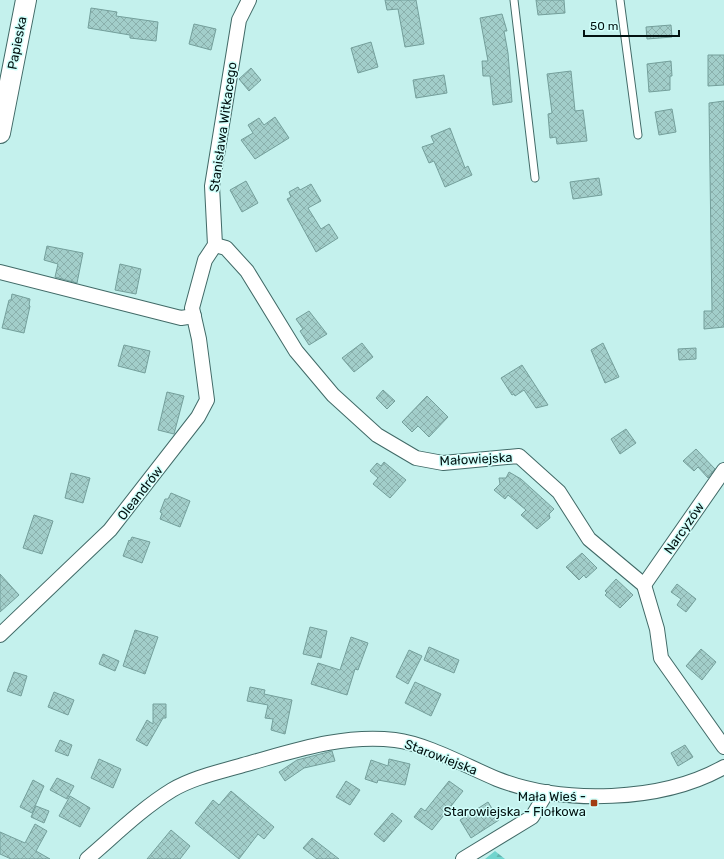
<svg xmlns="http://www.w3.org/2000/svg" width="724" height="859" viewBox="0 0 724 859" font-family="Rubik,sans-serif">
<style>
.forest{fill:url(#forest-firs)}
.building{fill:url(#building-cross-hatch);stroke:#749f9b}
.lines{fill:none;stroke-linecap:round;stroke-linejoin:round}
.lane-casing{stroke:#416a67;stroke-width:9}
.street-casing{stroke:#416a67;stroke-width:16}
.secondary-casing{stroke:#416a67;stroke-width:22}
.lane{stroke:#fff;stroke-width:7}
.street{stroke:#fff;stroke-width:14}
.secondary{stroke:#fff;stroke-width:20}
.poi-dot{fill:#a23d13;stroke:#d1fffb;stroke-width:1.5}
.labels{text-anchor:middle;dominant-baseline:central;stroke-width:3;stroke-linejoin:round;paint-order:stroke}
.street-label{font-size:13px;fill:#031211;stroke:#d1fffb}
.poi-label{font-size:13px;fill:#031211;stroke:#d1fffb;text-anchor:end}
</style>
<defs>
<pattern id="forest-firs" width="22" height="20" patternUnits="userSpaceOnUse"><rect width="22" height="20" fill="#70d4cd"/><path d="M5 1l3.5 6h-7zM16 11l3.5 6h-7z" fill="#5fb5af"/></pattern>
<pattern id="building-cross-hatch" width="8" height="8" patternUnits="userSpaceOnUse"><rect width="8" height="8" fill="#a2ceca"/><path d="M0 0l8 8M0 8l8-8" fill="none" stroke="#8ab0ac"/></pattern>
</defs>
<rect width="100%" height="100%" fill="#c4f1ed"/>
<path class="forest" d="M495,851L505,859H485Z"/>
<g class="building">
<path d="M385,0H416L424,44L405,47L398,9L387,10Z"/>
<path d="M536,0H564L565,13L538,15Z"/>
<path d="M91,8L117,12L116,16L158,22L156,41L130,38V35L88,28Z"/>
<path d="M502,14L507,31H504L508,53L512,102L493,105L490,76H483L482,61H488L480,18Z"/>
<path d="M194,24L216,29L211,50L189,44Z"/>
<path d="M671,25L672,37L647,39L646,27Z"/>
<path d="M371,42L378,67L358,73L351,48Z"/>
<path d="M708,55H724V85L708,86Z"/>
<path d="M671,61L672,76H670V90L649,92L647,64Z"/>
<path d="M251,68L261,80L249,91L239,79Z"/>
<path d="M571,71L575,111L583,110L587,141L557,144L556,137L550,138L548,114L552,113L547,74Z"/>
<path d="M444,75L447,93L416,98L413,80Z"/>
<path d="M724,101V327L704,329V311H712L709,103Z"/>
<path d="M672,109L676,132L659,135L655,112Z"/>
<path d="M275,117L289,138L255,159L241,140L253,133L248,125L259,118L264,125Z"/>
<path d="M450,128L465,168L468,166L472,175L445,187L434,161L429,163L422,147L434,143L431,136Z"/>
<path d="M599,178L602,195L573,199L570,182Z"/>
<path d="M246,181L258,203L242,212L230,190Z"/>
<path d="M311,184L321,201L308,208L321,229L329,224L338,238L316,252L287,199L291,197L289,192L298,187L300,190Z"/>
<path d="M47,246L83,253L77,283L55,277L58,264L44,260Z"/>
<path d="M120,264L141,269L136,294L115,290Z"/>
<path d="M12,294L30,299L29,305L30,306L24,333L2,328L9,300H11Z"/>
<path d="M309,311L327,334L309,345L300,331L303,329L296,319Z"/>
<path d="M362,343L373,357L354,372L342,358Z"/>
<path d="M603,343L619,377L605,383L591,350Z"/>
<path d="M124,345L150,351L145,373L118,366Z"/>
<path d="M696,348V359L679,360L678,349Z"/>
<path d="M522,365L548,405L536,408L524,390L515,396L514,394L512,395L501,378Z"/>
<path d="M383,390L395,401L387,409L376,398Z"/>
<path d="M167,392L184,396L174,434L158,430Z"/>
<path d="M427,396L448,417L429,437L418,426L412,432L402,422Z"/>
<path d="M626,429L636,443L620,454L611,439Z"/>
<path d="M696,449L715,469L708,478L698,467L694,471L683,461Z"/>
<path d="M384,462L406,480L390,498L373,484L378,478L370,471L377,463L381,466Z"/>
<path d="M509,472L521,479L554,509L549,514L550,518L537,529L521,515L526,510L508,495L505,499L494,490L500,484L499,478H506Z"/>
<path d="M71,473L90,478L83,503L65,498Z"/>
<path d="M171,493L190,501L180,527L160,519L162,513L160,512L165,499H168Z"/>
<path d="M34,515L53,521L42,554L23,548Z"/>
<path d="M132,537L150,542L142,563L123,556L129,540L130,541Z"/>
<path d="M582,553L597,568L586,578L584,575L579,580L566,567Z"/>
<path d="M0,574L19,595L0,612Z"/>
<path d="M616,579L633,595L620,608L605,595L607,593L605,591Z"/>
<path d="M677,584L696,599L686,612L677,605L681,599L671,592Z"/>
<path d="M310,627L327,631L321,658L303,654Z"/>
<path d="M135,630L158,637L145,674L123,666Z"/>
<path d="M351,637L368,643L358,670L355,669L347,695L311,684L318,663L340,670Z"/>
<path d="M429,647L459,660L454,673L424,660Z"/>
<path d="M701,649L716,662L702,680L686,666Z"/>
<path d="M409,650L422,656L408,684L396,677Z"/>
<path d="M103,654L119,661L115,671L99,664Z"/>
<path d="M14,672L27,676L21,696L7,691Z"/>
<path d="M415,682L441,694L431,716L405,703Z"/>
<path d="M250,687L265,690L264,694L292,700L285,734L271,730L273,719L265,718L268,705L247,701Z"/>
<path d="M54,692L74,700L68,715L48,707Z"/>
<path d="M153,704H166V718H163L147,746L136,740L147,720L153,724Z"/>
<path d="M60,740L72,745L68,756L55,751Z"/>
<path d="M685,745L693,757L678,766L671,753Z"/>
<path d="M332,751L335,761L304,768L285,781L279,772L297,760Z"/>
<path d="M99,759L121,769L113,788L91,778Z"/>
<path d="M389,759L410,764L405,785L378,780L377,783L365,779L371,760L388,766Z"/>
<path d="M57,778L74,786L67,799L50,790Z"/>
<path d="M33,780L44,786L32,813L20,807Z"/>
<path d="M346,781L360,790L350,805L336,797Z"/>
<path d="M449,781L463,791L432,830L414,817L421,808L425,811Z"/>
<path d="M231,791L274,827L264,839L258,834L239,859L195,823L213,800L219,805Z"/>
<path d="M70,796L90,808L80,827L59,816Z"/>
<path d="M488,802L499,820L471,838L460,820Z"/>
<path d="M36,806L49,811L44,823L31,817Z"/>
<path d="M392,813L402,821L384,842L374,834Z"/>
<path d="M35,824L47,831L36,851L50,859H11L0,854V832L25,843Z"/>
<path d="M171,830L190,846L180,859H147Z"/>
<path d="M312,838L339,859H317L303,848Z"/>
</g>
<g class="lines">
<g class="lane-casing">
<g id="lane">
<path d="M514,0L535,178"/>
<path d="M620,0L638,135"/>
</g>
</g>
<g class="street-casing">
<g id="street">
<path d="M215,245L226,248L247,271L296,351L333,395L377,435L416,458L443,463L519,456L559,492L589,539L644,585L657,629L661,658L724,747"/>
<path d="M0,272L181,318L194,316"/>
<path d="M644,585L724,470"/>
<path d="M0,635L110,530L198,417L207,400L199,339L192,308L205,260L215,245L212,186L239,20L249,0"/>
<path d="M87,859C114,836 141,809 172,790C194,777 220,772 243,765C294,751 341,734 395,740C427,744 466,766 497,779C563,805 662,802 724,767"/>
<path d="M463,859L532,817L547,792"/>
</g>
</g>
<g class="secondary-casing">
<path id="secondary" d="M0,133L26,0"/>
</g>
<use href="#lane" class="lane"/>
<use href="#street" class="street"/>
<use href="#secondary" class="secondary"/>
</g>
<rect class="poi-dot" x="590" y="799" width="8" height="8" rx="2"/>
<g class="labels">
<g class="street-label">
<text transform="translate(17 43) rotate(-79)">Papieska</text>
<text transform="translate(223 127) rotate(-82)">Stanisława Witkacego</text>
<text transform="translate(476 459) rotate(-3)">Małowiejska</text>
<text transform="translate(140 493) rotate(-52)">Oleandrów</text>
<text transform="translate(684 528) rotate(-55)">Narcyzów</text>
<text transform="translate(441 757) rotate(21)">Starowiejska</text>
</g>
<g class="poi-label">
<text x="586" y="796">Mała Wieś -<tspan x="586" dy="15">Starowiejska - Fiołkowa</tspan></text>
</g>
</g>
<path d="M584 30v6h95v-6" fill="none" stroke="#031211" stroke-width="2"/>
<text x="590" y="30" font-size="12" fill="#031211" stroke="#d1fffb" stroke-width="3" paint-order="stroke">50 m</text>
</svg>
